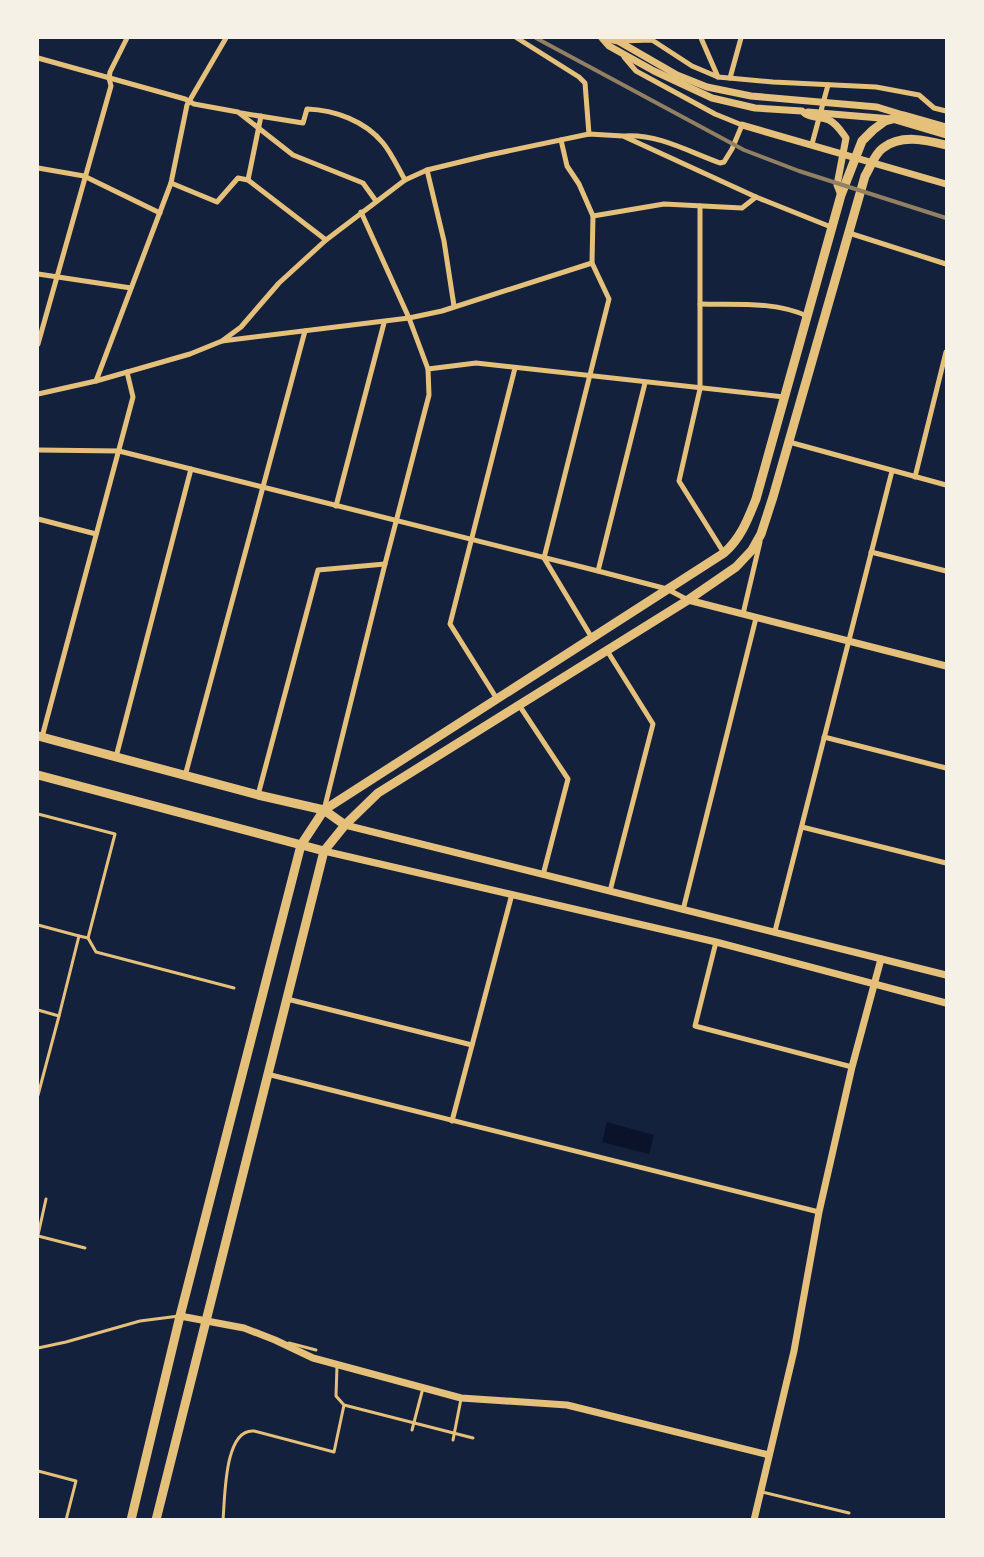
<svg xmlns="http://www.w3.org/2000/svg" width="984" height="1557" viewBox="0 0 984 1557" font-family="'PT Sans',sans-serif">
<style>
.water{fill:#0b132b}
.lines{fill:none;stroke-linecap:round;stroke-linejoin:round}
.service{stroke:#e5c07b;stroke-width:3}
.minor{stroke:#e5c07b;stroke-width:5}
.tertiary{stroke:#e5c07b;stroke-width:7}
.primary{stroke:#e5c07b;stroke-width:9}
.rail{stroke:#918062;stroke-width:4}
</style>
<rect width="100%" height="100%" fill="#14213d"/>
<path class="water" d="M607,1122L654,1135L649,1154L602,1142Z"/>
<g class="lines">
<g class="service">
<path d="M38,814L115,834L88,938L79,936"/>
<path d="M38,925L79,936L59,1016"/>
<path d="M88,938L96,952L234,988"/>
<path d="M38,1010L59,1016L38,1095"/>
<path d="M38,1235L46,1199"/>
<path d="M38,1236L85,1248"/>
<path d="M289,1343L316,1350"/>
<path d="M38,1348L66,1342L140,1321L179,1316"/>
<path d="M337,1366L336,1396L344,1405L473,1438"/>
<path d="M412,1430L423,1388"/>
<path d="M453,1440L461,1399"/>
<path d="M38,1471L76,1481L66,1520"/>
<path d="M762,1492L849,1513"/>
<path d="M223,1520C225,1499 224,1428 254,1431L334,1452L344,1405"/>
</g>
<g class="minor">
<path d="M517,38L579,77L585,83L589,134"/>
<path d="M701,38L718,77"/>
<path d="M619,41L652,40L692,66L718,77L773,82L876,87L919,95L934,108L946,111"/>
<path d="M624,54V57L636,71L715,114L742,125L732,149L724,162L720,163C689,152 659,134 625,136"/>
<path d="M38,58L185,99L194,104L238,112L293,155L363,183L376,201"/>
<path d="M730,78L741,38"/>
<path d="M241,113L303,123L307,109C335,110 365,121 383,143C392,154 398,168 405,180"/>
<path d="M561,140L567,166L579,184L593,216L592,263L609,299L544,558L592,638"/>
<path d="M812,144L828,85"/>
<path d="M38,168L84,176L160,213"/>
<path d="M427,170L444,241L454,306"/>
<path d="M248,180L261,116"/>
<path d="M171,183L217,202L238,178L248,180L326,240"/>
<path d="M700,206V389L679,481L724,553"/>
<path d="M593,216L664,204L742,208L756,197"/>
<path d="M849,233L946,264"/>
<path d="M38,274L131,288"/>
<path d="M700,304C736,305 774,301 807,316"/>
<path d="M222,341L409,318L442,311L592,263"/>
<path d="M38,344L111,86L109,78L110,72L127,38"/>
<path d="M428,369L476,363L784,397"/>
<path d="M96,381L171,183L187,105L226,38"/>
<path d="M38,394L96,381L190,354L222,341L241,327L279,283L326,240L405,180L427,170L489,155L589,134L623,136L756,197L831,227"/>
<path d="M789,442L946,485"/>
<path d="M38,450L119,451L598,571L667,589L688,600"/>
<path d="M915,477L946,352"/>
<path d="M336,506L384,323"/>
<path d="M38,519L96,534"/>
<path d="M871,552L946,571"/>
<path d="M598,571L645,383"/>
<path d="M743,614L760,542"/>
<path d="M606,649L653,724L610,891"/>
<path d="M497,699L450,624L515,368"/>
<path d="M519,705L568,779L543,875"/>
<path d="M42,737L133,397L127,372"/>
<path d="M824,737L946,768"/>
<path d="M116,757L191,469"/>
<path d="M185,776L305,331"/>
<path d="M258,795L318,570L385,564"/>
<path d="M324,810L385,564L429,395L428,369L409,318L361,212"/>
<path d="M802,827L946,863"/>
<path d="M683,910L756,618"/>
<path d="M775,931L892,471"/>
<path d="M716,942L695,1026L852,1067"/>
<path d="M287,999L472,1045"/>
<path d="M267,1074L819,1212"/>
<path d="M452,1121L512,894"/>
</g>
<g class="tertiary">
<path d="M602,38L609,46L654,71L712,98L755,108L802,111C809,119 820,116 829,120C837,124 841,131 846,138L837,185L841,195"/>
<path d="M603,38L618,41L677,75L707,87L751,96L877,107L903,115"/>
<path d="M808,112L892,119L946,135"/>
<path d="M742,125L946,184"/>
<path d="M688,600L946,666"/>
<path d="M345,825L946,975"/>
<path d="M324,851L716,942L946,1003"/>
<path d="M180,1316L244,1328L275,1340L313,1358L461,1398L567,1405L769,1455"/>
<path d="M754,1520L794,1351L819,1212L852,1067L881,959"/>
</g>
<g class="primary">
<path d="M38,736L258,795L324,810L345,825"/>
<path d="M38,775L324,851"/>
<path d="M131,1520L180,1316L301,845L324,810L724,553C741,538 748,519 756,499L841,195L862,141L873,130L885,121L904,116L946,128"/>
<path d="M156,1520L324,851L345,825L378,793L688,600L736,567L752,550L761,534L773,497L865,176C870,168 875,153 883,148C901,134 926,140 946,145"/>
</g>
<path class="rail" d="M536,38L744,150L799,171L946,218"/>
</g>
<rect width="984" height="1557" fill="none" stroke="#f6f1e7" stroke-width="78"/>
</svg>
